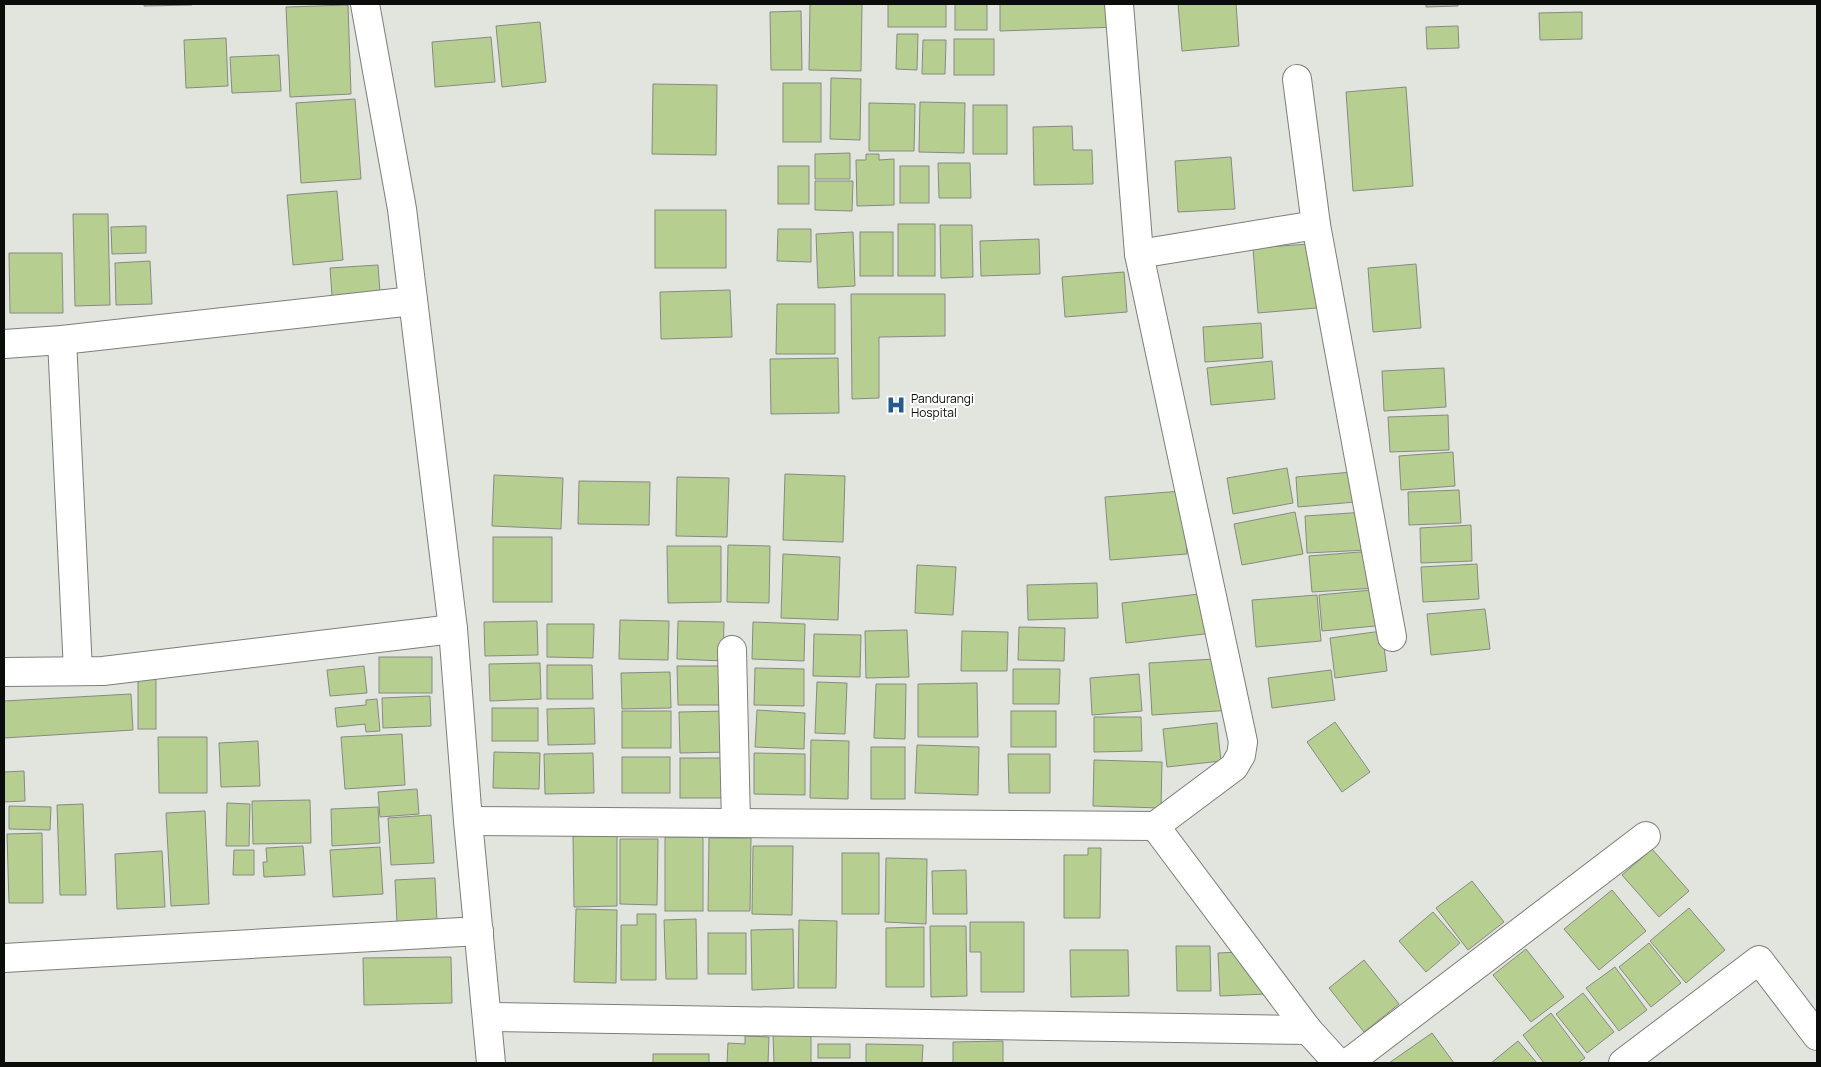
<svg xmlns="http://www.w3.org/2000/svg" width="1821" height="1067" viewBox="0 0 1821 1067" font-family="Manrope,sans-serif">
<style>
.building{fill:#b6cf91;stroke:#878a83}
.lines{fill:none;stroke-linecap:round;stroke-linejoin:round}
.minor-casing{stroke:#7c7f79;stroke-width:30}
.minor{stroke:#fff;stroke-width:28}
.labels{text-anchor:middle;dominant-baseline:central;stroke-width:4;stroke-linejoin:round;paint-order:stroke}
.poi-label{font-size:12px;fill:#0b0d0a;stroke:#fff;text-anchor:start}
</style>
<rect width="100%" height="100%" fill="#e2e5de"/>
<g class="building">
<path d="M144,4H192V5L144,6Z"/>
<path d="M810,4H862L861,71L809,70Z"/>
<rect x="888" y="4" width="58" height="23"/>
<rect x="955" y="4" width="32" height="26"/>
<path d="M1000,4H1117L1118,27L1000,31Z"/>
<path d="M1178,4H1236L1239,46L1182,51Z"/>
<path d="M1426,4H1458V6L1426,7Z"/>
<path d="M348,5L351,94L290,97L286,7Z"/>
<path d="M801,11L802,70H771L770,12Z"/>
<path d="M1582,12V39L1540,40L1539,13Z"/>
<path d="M540,22L546,82L502,87L496,26Z"/>
<path d="M1458,26L1459,48L1427,49L1426,27Z"/>
<path d="M897,34H918L917,70L896,69Z"/>
<path d="M491,37L495,82L435,87L432,42Z"/>
<path d="M226,38L228,86L186,88L184,40Z"/>
<rect x="954" y="39" width="40" height="36"/>
<path d="M923,40H946L945,74H922Z"/>
<path d="M279,55L281,91L232,93L230,57Z"/>
<path d="M831,78L861,79L860,140L830,139Z"/>
<rect x="783" y="83" width="38" height="59"/>
<path d="M653,84L717,85L716,155L652,154Z"/>
<path d="M1406,87L1413,186L1353,191L1346,92Z"/>
<path d="M355,99L361,179L301,183L296,103Z"/>
<path d="M920,102L965,103L964,153L919,152Z"/>
<path d="M869,103L915,104L914,151H869Z"/>
<rect x="973" y="105" width="34" height="49"/>
<path d="M1072,126L1073,150H1092L1093,184L1034,185L1033,127Z"/>
<path d="M850,153V179H815V154Z"/>
<path d="M866,154H879V160L894,159V205L857,206L856,160H866Z"/>
<path d="M1231,157L1235,209L1178,212L1175,161Z"/>
<path d="M938,163H970L971,198H939Z"/>
<rect x="778" y="166" width="31" height="38"/>
<rect x="900" y="166" width="29" height="37"/>
<path d="M815,181H853L852,211L815,210Z"/>
<path d="M337,191L343,260L293,265L287,195Z"/>
<rect x="655" y="210" width="71" height="58"/>
<path d="M73,214H108L110,305L75,306Z"/>
<rect x="898" y="224" width="37" height="52"/>
<path d="M940,225H972L973,277L941,278Z"/>
<path d="M146,226V253L112,254L111,227Z"/>
<path d="M778,229H811V262L777,261Z"/>
<path d="M853,232L855,286L818,288L816,234Z"/>
<rect x="860" y="232" width="33" height="44"/>
<path d="M1039,239L1040,274L981,276L980,241Z"/>
<path d="M1323,243L1328,307L1258,313L1253,248Z"/>
<path d="M9,253H62L63,313H10Z"/>
<path d="M150,261L152,304L116,305L115,263Z"/>
<path d="M1416,264L1421,328L1373,332L1368,268Z"/>
<path d="M378,265L380,292L332,296L330,268Z"/>
<path d="M1124,272L1127,312L1065,317L1062,277Z"/>
<path d="M730,290L732,337L661,339L660,292Z"/>
<path d="M851,294H945V336L879,337V398L852,399Z"/>
<path d="M777,304H835V354H776Z"/>
<path d="M1261,323L1263,358L1205,362L1203,327Z"/>
<path d="M838,358L839,413L771,414L770,359Z"/>
<path d="M1272,361L1275,399L1211,405L1207,368Z"/>
<path d="M1444,368L1446,407L1384,411L1382,371Z"/>
<path d="M1448,415L1449,450L1390,452L1388,417Z"/>
<path d="M1453,452L1455,486L1401,490L1399,456Z"/>
<path d="M1287,468L1293,503L1233,514L1227,478Z"/>
<path d="M1352,472L1355,502L1298,507L1296,477Z"/>
<path d="M785,474L845,476L843,542L783,540Z"/>
<path d="M494,475L563,478L561,529L492,526Z"/>
<path d="M677,477L729,478L727,537L676,536Z"/>
<path d="M579,481L650,482L649,525L578,524Z"/>
<path d="M1459,490L1461,523L1409,525L1408,492Z"/>
<path d="M1182,491L1187,554L1110,560L1105,497Z"/>
<path d="M1295,512L1303,554L1242,565L1234,524Z"/>
<path d="M1366,512L1368,550L1307,553L1305,516Z"/>
<path d="M1471,525L1472,561L1421,563L1420,528Z"/>
<rect x="493" y="537" width="59" height="65"/>
<path d="M728,545L770,546L769,603L727,602Z"/>
<path d="M667,546H721V602L668,603Z"/>
<path d="M1373,551L1376,588L1312,592L1309,556Z"/>
<path d="M783,554L840,557L838,620L781,618Z"/>
<path d="M1477,564L1479,599L1423,602L1421,567Z"/>
<path d="M917,565L956,567L953,615L915,613Z"/>
<path d="M1097,583L1098,618L1028,620L1027,585Z"/>
<path d="M1382,589L1386,625L1322,631L1319,595Z"/>
<path d="M1208,593L1213,633L1126,643L1122,603Z"/>
<path d="M1317,595L1321,641L1256,647L1252,600Z"/>
<path d="M1485,609L1490,649L1431,655L1427,614Z"/>
<path d="M620,620L669,621L668,660L619,659Z"/>
<path d="M537,621L538,655L485,656L484,622Z"/>
<path d="M678,621L724,622L723,661L677,659Z"/>
<path d="M753,622L805,624L804,661L752,659Z"/>
<path d="M547,624H594L593,658L547,657Z"/>
<path d="M1019,627L1065,628L1064,661L1018,660Z"/>
<path d="M907,630L909,677L866,678L865,631Z"/>
<path d="M962,631L1008,632L1007,671H961Z"/>
<path d="M1382,631L1387,671L1335,678L1330,638Z"/>
<path d="M814,634L861,635L860,677L813,676Z"/>
<rect x="379" y="657" width="53" height="36"/>
<path d="M1230,658L1234,710L1152,715L1149,663Z"/>
<path d="M540,663L541,699L490,701L489,664Z"/>
<path d="M547,665H592L593,699H547Z"/>
<path d="M364,666L367,693L330,696L327,670Z"/>
<path d="M677,666H723L724,705H678Z"/>
<path d="M755,668L804,669V706L754,705Z"/>
<path d="M1013,669H1060L1059,704H1013Z"/>
<path d="M1331,670L1335,700L1272,708L1268,678Z"/>
<path d="M670,672L671,708L622,709L621,673Z"/>
<rect x="138" y="673" width="18" height="56"/>
<path d="M1139,674L1142,711L1092,715L1090,678Z"/>
<path d="M817,682L847,683L845,734L815,733Z"/>
<path d="M977,683L978,737H918V684Z"/>
<path d="M876,684H906L905,739L874,738Z"/>
<path d="M131,694L133,730L4,738V701Z"/>
<path d="M430,696L431,726L383,728L382,698Z"/>
<path d="M377,699L380,731L366,732L365,724L337,727L335,708L366,705V700Z"/>
<rect x="492" y="708" width="46" height="33"/>
<path d="M594,708L595,744L548,745L547,709Z"/>
<path d="M757,710L805,713L804,749L755,747Z"/>
<rect x="622" y="711" width="49" height="37"/>
<path d="M728,711L729,752L680,753L679,712Z"/>
<rect x="1011" y="711" width="45" height="36"/>
<path d="M1094,717H1141L1142,751L1094,752Z"/>
<path d="M1335,722L1370,772L1342,792L1307,742Z"/>
<path d="M1217,723L1221,761L1167,767L1163,729Z"/>
<path d="M402,734L405,785L345,789L341,737Z"/>
<path d="M158,737H207V793H159Z"/>
<path d="M811,740L849,741L848,799L810,798Z"/>
<path d="M258,741L260,786L221,787L219,743Z"/>
<path d="M917,745L979,747L978,795L915,793Z"/>
<rect x="871" y="747" width="34" height="52"/>
<path d="M494,752L540,753L539,789L493,788Z"/>
<path d="M593,753L594,793L545,794L544,754Z"/>
<path d="M754,753L805,754V795L754,794Z"/>
<path d="M1008,754H1050V793H1009Z"/>
<rect x="622" y="757" width="48" height="36"/>
<rect x="680" y="758" width="47" height="40"/>
<path d="M1094,760L1162,762L1161,808L1093,806Z"/>
<path d="M24,771L25,801L4,802V772Z"/>
<path d="M417,789L419,814L380,817L378,792Z"/>
<path d="M310,800L311,843L253,844L252,801Z"/>
<path d="M227,803L250,804L249,846H226Z"/>
<path d="M83,804L86,895H60L57,805Z"/>
<path d="M9,806L51,807L50,830L9,829Z"/>
<path d="M378,807L380,843L332,846L331,809Z"/>
<path d="M205,811L209,904L171,906L166,813Z"/>
<path d="M431,815L434,863L391,865L388,818Z"/>
<path d="M42,833L43,903H9L7,834Z"/>
<path d="M617,835V906L574,907L573,836Z"/>
<rect x="665" y="837" width="38" height="74"/>
<path d="M709,838H751L750,911H708Z"/>
<path d="M620,839H658L657,905L620,904Z"/>
<path d="M303,846L305,875L264,877L263,862H267L266,848Z"/>
<path d="M753,846H793L792,915L752,914Z"/>
<path d="M380,847L383,894L333,897L330,850Z"/>
<path d="M1088,848H1101L1100,918H1064V855H1088Z"/>
<path d="M1652,849L1689,891L1659,917L1622,875Z"/>
<path d="M234,850H254V875H233Z"/>
<path d="M162,851L165,907L117,909L115,854Z"/>
<rect x="842" y="853" width="37" height="61"/>
<path d="M886,858L927,859L926,924L885,922Z"/>
<path d="M966,870L967,914H933L932,871Z"/>
<path d="M435,878L437,921L397,923L395,880Z"/>
<path d="M1472,881L1504,922L1468,950L1436,908Z"/>
<path d="M1612,890L1646,931L1599,970L1564,929Z"/>
<path d="M1689,908L1725,950L1686,983L1650,941Z"/>
<path d="M576,909L617,910L616,983L574,982Z"/>
<path d="M1433,912L1460,943L1426,972L1399,941Z"/>
<path d="M637,914H656V980H621V925H637Z"/>
<path d="M696,919L697,979H666L664,920Z"/>
<path d="M799,920L837,921L836,988H798Z"/>
<path d="M970,922H1024V992H981V952H970Z"/>
<path d="M930,926H966L967,996L931,997Z"/>
<path d="M924,927V987H886V928Z"/>
<path d="M793,929L794,988L752,990L751,930Z"/>
<rect x="708" y="933" width="38" height="41"/>
<path d="M1649,943L1681,983L1651,1007L1619,967Z"/>
<path d="M1176,946H1210L1211,991H1177Z"/>
<path d="M1526,949L1564,997L1531,1022L1493,975Z"/>
<path d="M1070,950H1128L1129,996L1071,997Z"/>
<path d="M1240,952L1241,965L1256,964L1252,972L1253,979H1266V994L1220,996L1218,953Z"/>
<path d="M451,957L452,1003L364,1005L363,958Z"/>
<path d="M1364,960L1399,1004L1364,1032L1329,988Z"/>
<path d="M1615,967L1647,1010L1619,1031L1586,988Z"/>
<path d="M1583,993L1614,1032L1587,1053L1556,1014Z"/>
<path d="M1551,1013L1585,1058L1578,1063H1544L1523,1035Z"/>
<path d="M1432,1033L1454,1063H1389Z"/>
<path d="M773,1035H811V1063H774Z"/>
<path d="M745,1036L769,1037L768,1063H727L728,1043L745,1044Z"/>
<path d="M1003,1041V1063H953V1042Z"/>
<path d="M1518,1041L1537,1063H1491Z"/>
<rect x="818" y="1044" width="32" height="14"/>
<path d="M866,1044L923,1045L922,1063H866Z"/>
<rect x="653" y="1054" width="56" height="9"/>
</g>
<g class="lines">
<g class="minor-casing">
<g id="minor">
<path d="M365,4L402,209L453,629L468,821L491,1063"/>
<path d="M1297,79L1316,225L1392,637"/>
<path d="M1139,254L1316,225"/>
<path d="M62,340L78,671"/>
<path d="M4,344L62,340L413,301"/>
<path d="M732,650L736,823"/>
<path d="M4,672L103,671L453,629"/>
<path d="M468,821L1155,826L1234,767L1241,755L1243,742L1139,254L1119,4"/>
<path d="M1155,826L1308,1030L1338,1063"/>
<path d="M4,958L479,931"/>
<path d="M487,1017L1308,1030"/>
<path d="M1348,1063L1646,836"/>
<path d="M1623,1063L1759,960L1817,1036"/>
</g>
</g>
<use href="#minor" class="minor"/>
</g>
<defs>
<g id="hospital-bare" transform="scale(1.5)"><path d="M-5-5h3v3.5h4V-5h3V5h-3V1.5h-4V5h-3Z" fill="#255b93" stroke="#fff" stroke-width="2.5" paint-order="stroke"/></g>
</defs>
<g fill-rule="evenodd">
<use href="#hospital-bare" x="896" y="405"/>
</g>
<g class="labels">
<g class="poi-label">
<text x="911" y="398">Pandurangi<tspan x="911" dy="14">Hospital</tspan></text>
</g>
</g>
<rect width="1821" height="1067" fill="none" stroke="#0b0d0a" stroke-width="10"/>
</svg>
